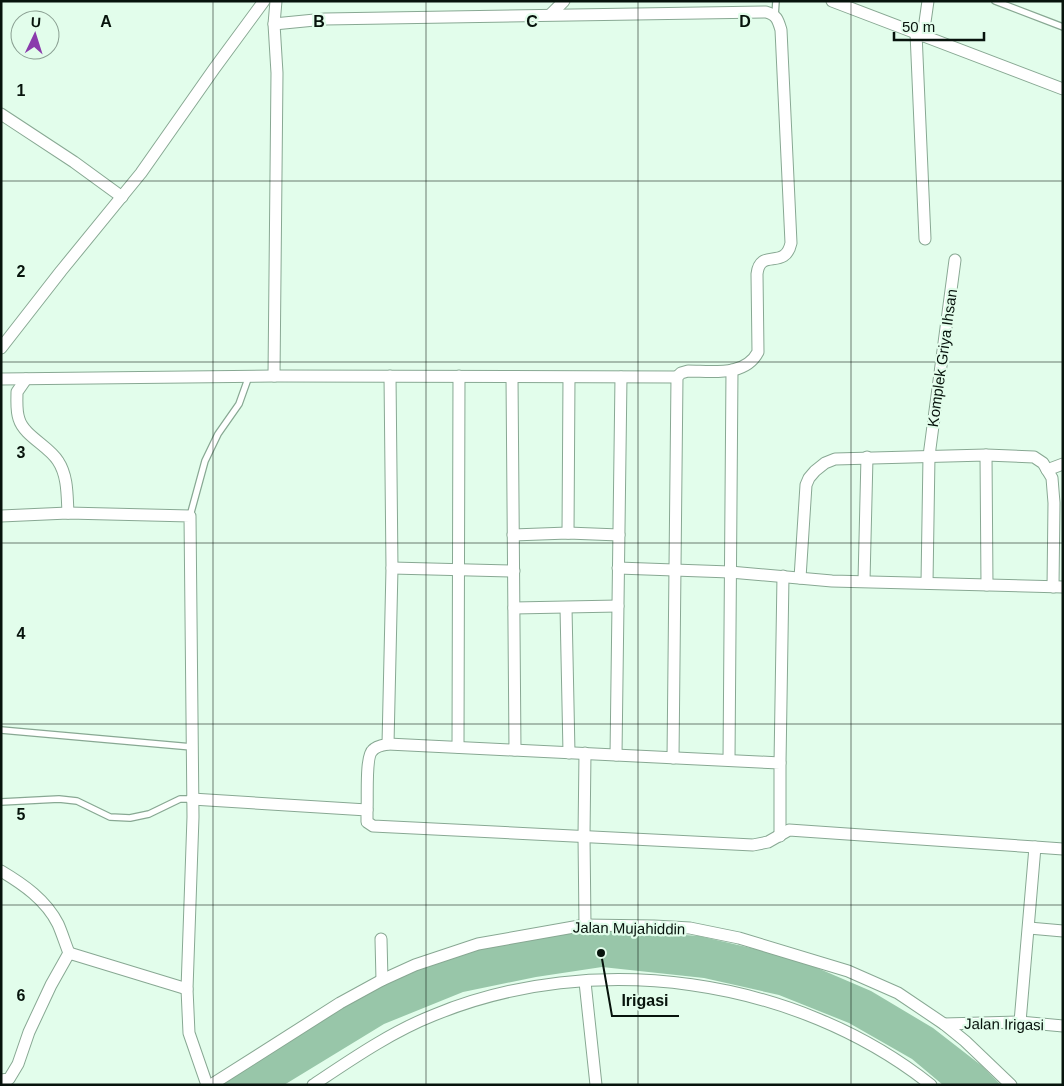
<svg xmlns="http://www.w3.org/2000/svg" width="1064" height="1086" viewBox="0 0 1064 1086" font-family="Arial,sans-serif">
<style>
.water{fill:#98c6a9}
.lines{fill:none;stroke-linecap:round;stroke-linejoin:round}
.lane-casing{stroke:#88a893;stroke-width:8}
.street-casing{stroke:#88a893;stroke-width:13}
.lane{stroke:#fff;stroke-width:5.5}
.street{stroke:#fff;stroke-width:11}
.grid{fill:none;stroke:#07130c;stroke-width:1;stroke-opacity:0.55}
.labels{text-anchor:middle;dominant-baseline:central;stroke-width:4.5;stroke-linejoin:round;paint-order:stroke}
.street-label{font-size:15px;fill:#07130c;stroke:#e2fdeb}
.grid-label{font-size:16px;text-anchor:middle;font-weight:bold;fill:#07130c;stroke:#e2fdeb;stroke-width:4.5;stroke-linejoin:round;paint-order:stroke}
.leader{fill:none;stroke:#07130c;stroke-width:2}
.callout-dot{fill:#07130c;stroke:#e2fdeb;stroke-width:2}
.callout-label{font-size:16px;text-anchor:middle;font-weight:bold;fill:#07130c;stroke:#e2fdeb;stroke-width:4.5;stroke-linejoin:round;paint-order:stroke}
</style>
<rect width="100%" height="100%" fill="#e2fdeb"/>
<path class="water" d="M615,930L699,936L794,958L871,991L933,1028L982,1066L1001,1085H943L912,1059L849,1023L779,995L704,978L602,967L536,977L463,992L384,1024L284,1085H217L378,984L442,958L544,934Z"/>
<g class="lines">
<g class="lane-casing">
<g id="lane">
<path d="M995,1L1063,27"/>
<path d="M775,16L776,1"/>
<path d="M190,516L205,461L218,434L239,404L249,376"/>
<path d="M1,730L192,747"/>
<path d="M1,802L59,799L77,801L110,817L130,818L149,814L180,799H192"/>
</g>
</g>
<g class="street-casing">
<g id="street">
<path d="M832,1L1063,89"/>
<path d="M551,14L564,1"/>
<path d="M274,24L325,19L766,12C777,15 778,20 781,30L791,243C785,271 760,247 757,274L758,352C745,377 712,371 688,371L681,373L677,377L673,758"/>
<path d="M916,33L925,239"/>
<path d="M923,36L928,1"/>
<path d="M1,114L74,162L122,197"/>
<path d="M1,348L61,271L141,173L214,69L264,1"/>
<path d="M274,376L277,73L274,24L276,1"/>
<path d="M512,377L515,750"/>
<path d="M1,379L274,376L677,377"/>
<path d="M26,379L17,392C17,401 16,411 19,419C24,436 49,446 58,461C68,476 67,496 68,513"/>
<path d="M986,455L987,585"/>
<path d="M1047,470L1063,464"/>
<path d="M1,516L68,513L190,516L193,817L187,989L189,1033L207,1085"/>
<path d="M568,533L569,378"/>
<path d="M513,535L568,533L619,535"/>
<path d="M392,568L514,571"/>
<path d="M618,568L730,572L832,581L1063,587"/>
<path d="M800,578L806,485L809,478L815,471L825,463L835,459L986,455L1034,457L1043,463L1052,478L1054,503L1053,587"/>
<path d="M864,581L867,457"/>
<path d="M927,583L929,456L955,260"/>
<path d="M514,608L618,606"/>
<path d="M566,608L569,753"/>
<path d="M388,744L780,763V836"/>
<path d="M458,747L459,376"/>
<path d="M585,753L584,836L585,925"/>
<path d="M616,755L621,377"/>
<path d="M729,760L732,370"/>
<path d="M780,763L783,576"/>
<path d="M192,799L367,810V822L373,826L753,845L768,842L789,830L1035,847"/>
<path d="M367,810C368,799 365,756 373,750C376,746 383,745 388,744L392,568L390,376"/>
<path d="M1,871C23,884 46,900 58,924C62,933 65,943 69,953"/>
<path d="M1029,928L1063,931"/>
<path d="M381,939L382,980"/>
<path d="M585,982L596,1085"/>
<path d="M1020,1022L1035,847L1063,849"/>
<path d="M944,1024L1020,1022L1063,1026"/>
<path d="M1,1080L9,1079L18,1064L29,1032L51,985L69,953L187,989"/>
<path d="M211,1085L340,1003L382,980L415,965L478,944L585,925L654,926L690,928L739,938L848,971L898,993L944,1024L965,1041L1011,1085"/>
<path d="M313,1085C352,1059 391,1032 434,1015C594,949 795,977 931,1085"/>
</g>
</g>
<use href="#lane" class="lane"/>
<use href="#street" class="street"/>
</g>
<path class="grid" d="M213,1V1085M426,1V1085M638,1V1085M851,1V1085M1,181H1063M1,362H1063M1,543H1063M1,724H1063M1,905H1063"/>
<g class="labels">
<g class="street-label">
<text transform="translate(942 358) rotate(-82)">Komplek Griya Ihsan</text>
<text transform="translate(629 928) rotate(1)">Jalan Mujahiddin</text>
<text transform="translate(1004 1024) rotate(1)">Jalan Irigasi</text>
</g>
</g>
<g class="grid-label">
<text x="106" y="27">A</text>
<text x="319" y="27">B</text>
<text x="532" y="27">C</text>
<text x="745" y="27">D</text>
<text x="21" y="96">1</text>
<text x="21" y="277">2</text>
<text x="21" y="458">3</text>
<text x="21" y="639">4</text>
<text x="21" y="820">5</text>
<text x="21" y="1001">6</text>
</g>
<path class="leader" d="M601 953L612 1016H679"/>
<circle class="callout-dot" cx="601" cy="953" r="5"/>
<g class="callout-label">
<text x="645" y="1006">Irigasi</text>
</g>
<rect width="1064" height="1086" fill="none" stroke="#07130c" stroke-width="5"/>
<g transform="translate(35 35) rotate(4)"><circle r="24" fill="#e2fdeb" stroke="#8a9f92"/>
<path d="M0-4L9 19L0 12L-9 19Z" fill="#8a3bac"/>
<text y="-8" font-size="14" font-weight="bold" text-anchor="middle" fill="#07130c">U</text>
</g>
<path d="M894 32v8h90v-8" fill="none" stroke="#07130c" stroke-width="2.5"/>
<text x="902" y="32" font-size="15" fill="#07130c" stroke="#e2fdeb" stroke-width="4" paint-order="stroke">50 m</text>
</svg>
